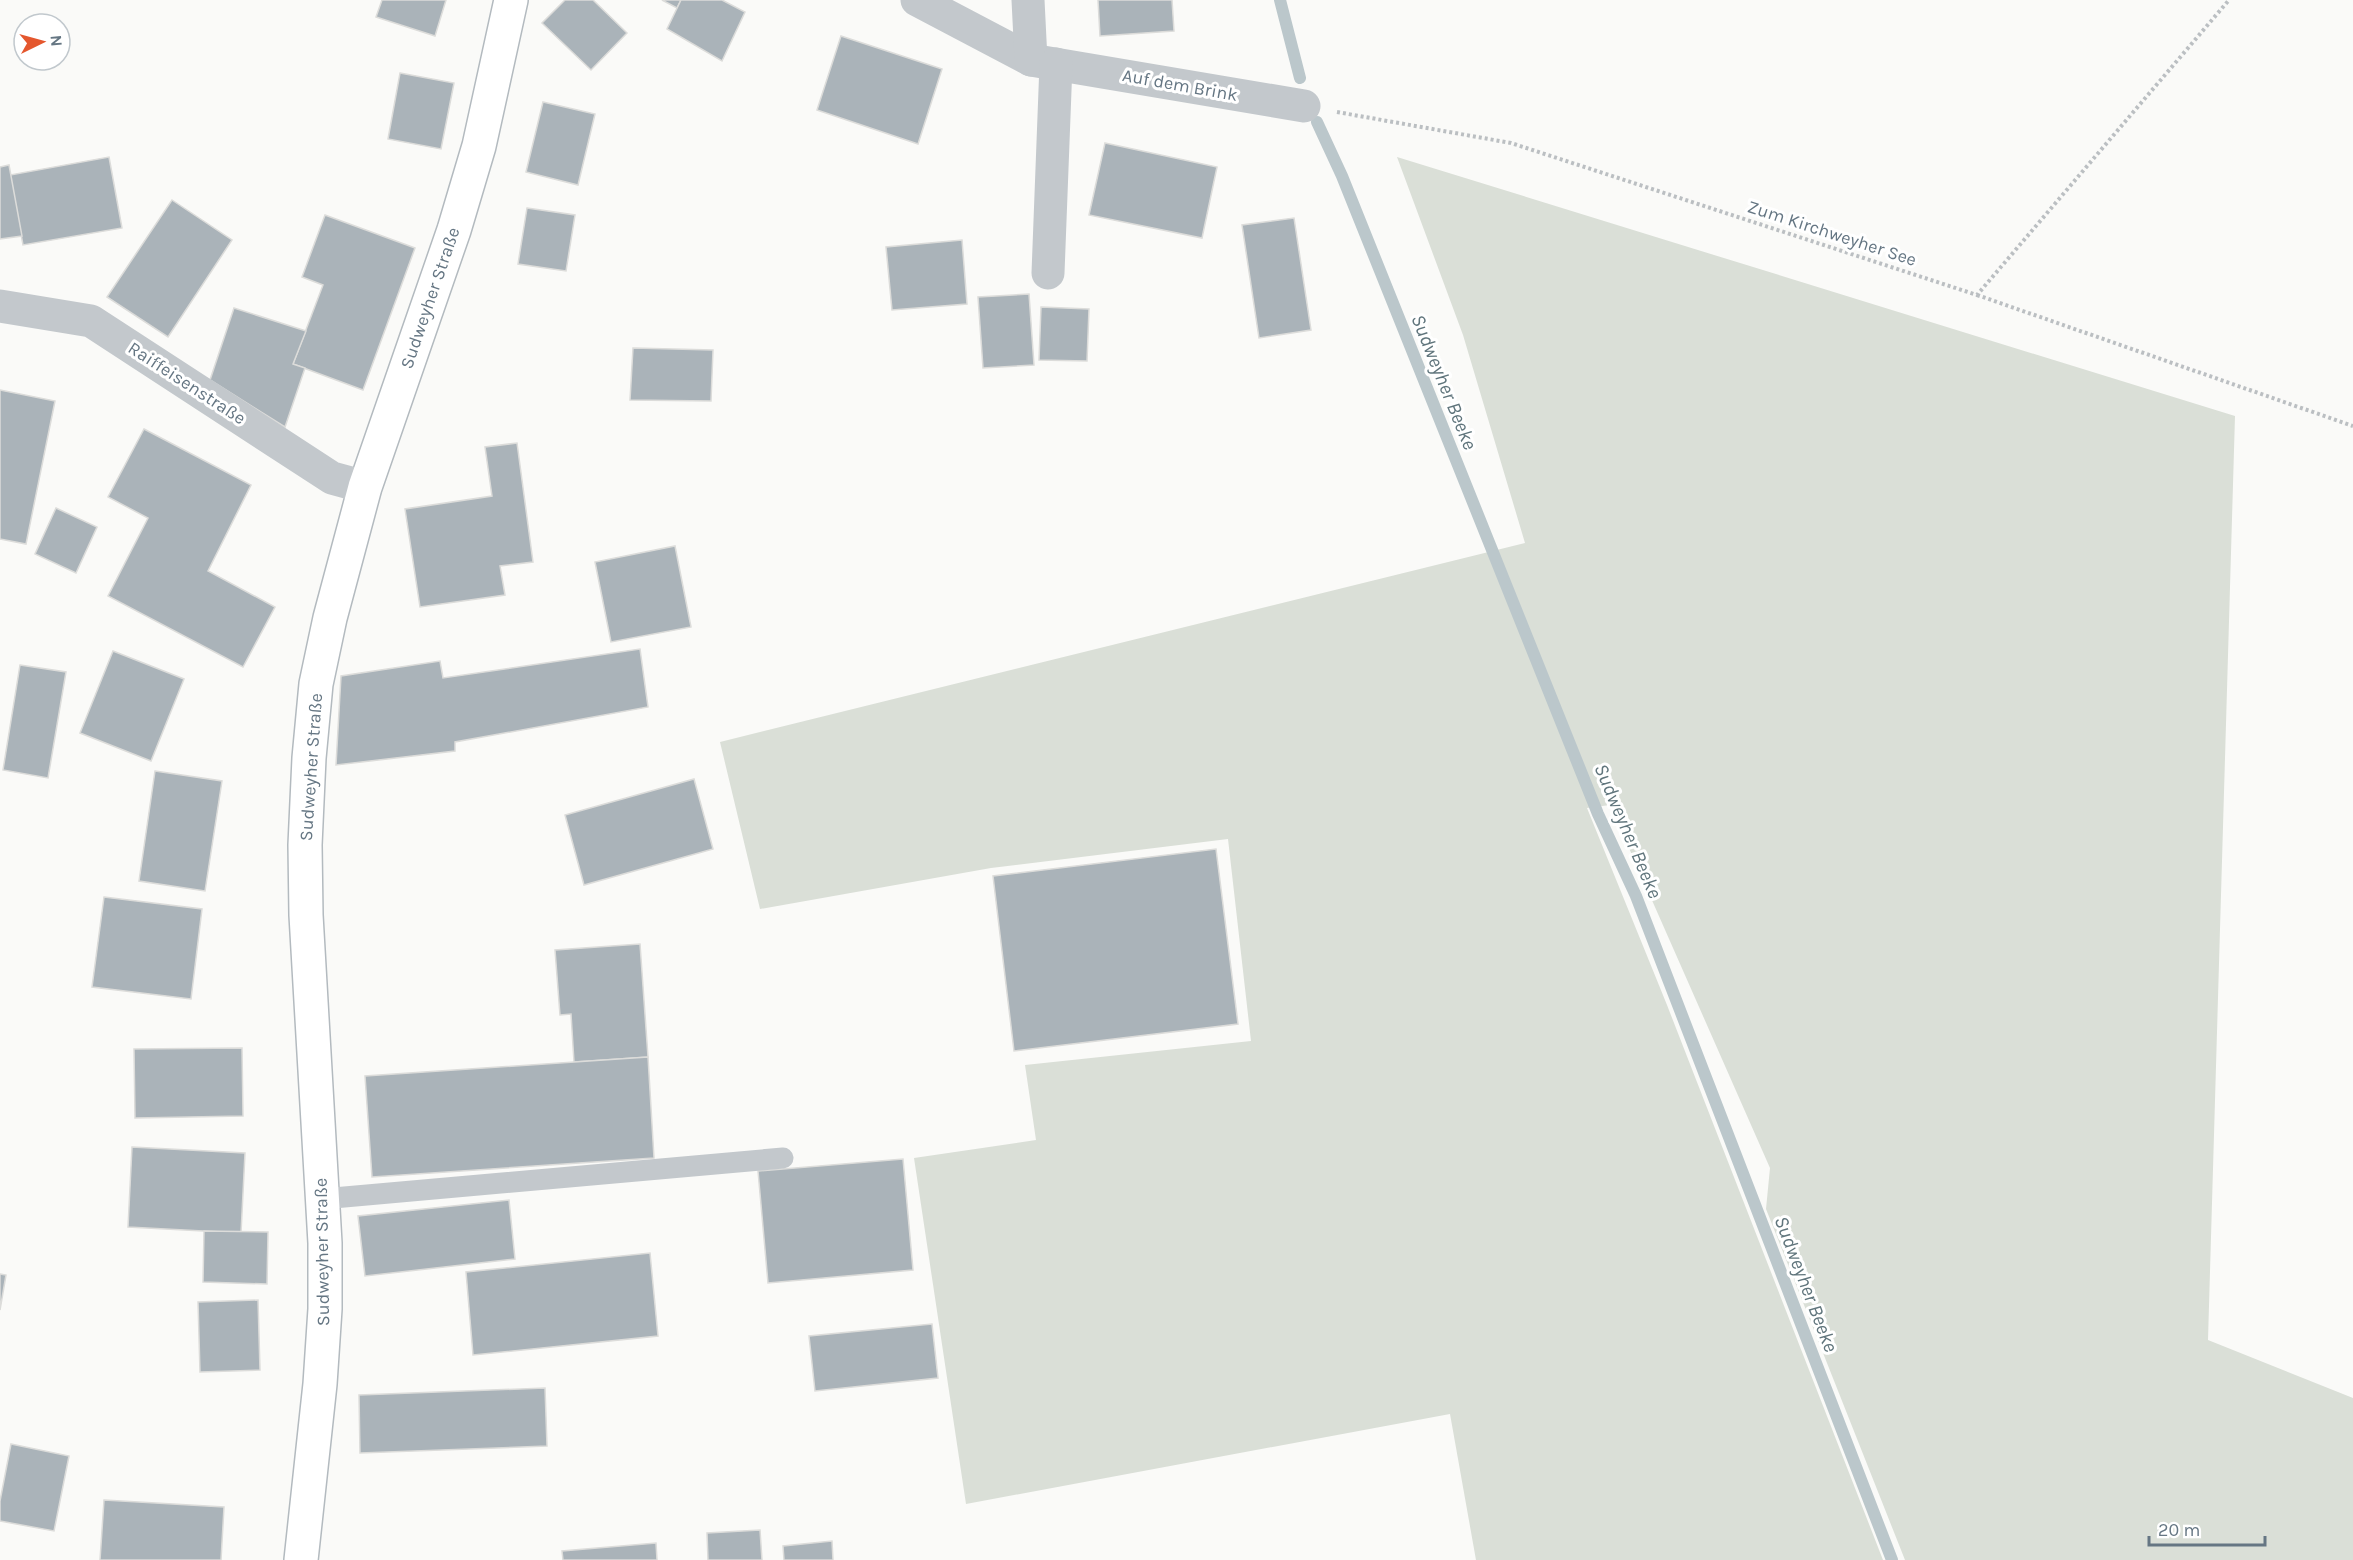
<svg xmlns="http://www.w3.org/2000/svg" width="2353" height="1560" viewBox="0 0 2353 1560" font-family="Karla,sans-serif">
<style>
.green{fill:#dadfd7}
.lines{fill:none;stroke-linecap:round;stroke-linejoin:round}
.stream{stroke:#bbc7cb;stroke-width:12}
.building{fill:#aab3b9;stroke:#dcdcda;stroke-width:1.5}
.secondary-casing{stroke:#b3babf;stroke-width:36}
.path{stroke:#bbbfc2;stroke-width:4;stroke-dasharray:3 3;stroke-linecap:butt}
.lane{stroke:#c3c8cc;stroke-width:21}
.street{stroke:#c3c8cc;stroke-width:33}
.secondary{stroke:#fff;stroke-width:33}
.labels{text-anchor:middle;dominant-baseline:central;stroke-width:6;stroke-linejoin:round;paint-order:stroke}
.street-label{font-size:18px;fill:#657683;stroke:#fff}
.water-label{font-size:20px;font-style:italic;fill:#60757c;stroke:#fff}
</style>
<rect width="100%" height="100%" fill="#fafaf8"/>
<path class="green" d="M1397,157L2235,416L2208,1340L2353,1398V1560H1905L1766,1209L1770,1168L1610,805L1587,808L1667,1005L1883,1560H1476L1450,1414L966,1504L914,1158L1036,1140L1025,1065L1251,1041L1228,839L991,868L760,909L720,742L1525,543L1463,335Z"/>
<g class="lines">
<g class="stream">
<path d="M1280,0L1300,78"/>
<path d="M1317,122L1342,176L1598,814L1636,896L1892,1560"/>
</g>
</g>
<g class="building">
<path d="M382,0H446L435,36L376,17Z"/>
<path d="M565,0H593L627,33L591,70L542,23Z"/>
<path d="M662,0H681L677,8Z"/>
<path d="M681,0H722L745,12L722,61L667,29Z"/>
<path d="M1098,0H1172L1174,31L1100,36Z"/>
<path d="M841,36L942,69L918,144L817,110Z"/>
<path d="M400,73L454,83L441,149L388,139Z"/>
<path d="M543,102L595,114L578,185L526,172Z"/>
<path d="M1105,143L1217,167L1202,238L1089,215Z"/>
<path d="M109,157L122,228L23,245L10,175Z"/>
<path d="M9,165L22,236L0,239V167Z"/>
<path d="M172,200L232,240L168,337L107,297Z"/>
<path d="M527,208L575,215L566,271L518,264Z"/>
<path d="M325,215L415,248L363,390L293,364L323,285L302,277Z"/>
<path d="M1294,218L1311,330L1259,338L1242,225Z"/>
<path d="M962,240L967,304L892,310L886,247Z"/>
<path d="M1029,294L1034,365L983,368L978,297Z"/>
<path d="M1041,307L1089,309L1087,361L1039,360Z"/>
<path d="M234,308L306,331L293,364L305,368L285,427L210,380Z"/>
<path d="M633,348L713,350L711,401L630,400Z"/>
<path d="M0,390L55,401L26,544L0,539Z"/>
<path d="M144,429L251,485L208,571L275,607L243,667L108,596L148,518L108,497Z"/>
<path d="M517,443L533,562L500,566L505,595L420,607L405,509L492,496L485,447Z"/>
<path d="M56,508L97,527L76,573L35,554Z"/>
<path d="M675,546L691,627L611,642L595,562Z"/>
<path d="M640,649L648,707L455,742V751L336,765L341,676L440,661L443,678Z"/>
<path d="M113,651L184,679L151,761L80,733Z"/>
<path d="M20,665L66,672L48,778L3,770Z"/>
<path d="M155,771L222,781L205,891L139,881Z"/>
<path d="M694,779L713,849L584,885L565,815Z"/>
<path d="M1216,849L1238,1024L1014,1051L993,876Z"/>
<path d="M104,897L202,909L191,999L92,987Z"/>
<path d="M640,944L648,1057L574,1062L571,1014L560,1015L555,950Z"/>
<path d="M242,1048L243,1116L135,1118L134,1049Z"/>
<path d="M648,1057L654,1158L372,1177L365,1076Z"/>
<path d="M132,1147L245,1153L241,1233L128,1227Z"/>
<path d="M903,1159L913,1270L768,1283L758,1171Z"/>
<path d="M509,1200L515,1259L365,1276L358,1216Z"/>
<path d="M204,1231L268,1232L267,1284L203,1282Z"/>
<path d="M650,1253L658,1336L473,1355L466,1272Z"/>
<path d="M0,1274L6,1275L0,1310Z"/>
<path d="M258,1300L260,1370L200,1372L198,1302Z"/>
<path d="M932,1324L938,1378L815,1391L809,1336Z"/>
<path d="M545,1388L547,1446L360,1453L359,1395Z"/>
<path d="M11,1444L69,1456L54,1531L0,1521V1501Z"/>
<path d="M104,1500L224,1507L221,1560H100Z"/>
<path d="M760,1530L762,1560H708L707,1533Z"/>
<path d="M832,1541L833,1560H784L783,1546Z"/>
<path d="M656,1543L657,1560H563L562,1551Z"/>
</g>
<g class="lines">
<g class="secondary-casing">
<path id="secondary" d="M301,1560L320,1384L325,1309V1243L306,915L305,845L309,758L316,684L330,618L365,487L454,230L479,146L511,0"/>
</g>
<g class="path">
<path d="M1337,112L1511,143L1977,295L2229,0"/>
<path d="M1977,295L2353,426"/>
</g>
<path class="lane" d="M322,1199L783,1158"/>
<g class="street">
<path d="M917,0L1031,60L1304,106"/>
<path d="M1028,0L1031,60"/>
<path d="M1048,273L1056,64"/>
<path d="M0,306L91,321L332,478L365,487"/>
</g>
<use href="#secondary" class="secondary"/>
</g>
<g class="labels">
<g class="street-label">
<text transform="translate(1180 85) rotate(10)">Auf dem Brink</text>
<text transform="translate(1832 233) rotate(18)">Zum Kirchweyher See</text>
<text transform="translate(430 298) rotate(-71)">Sudweyher Straße</text>
<text transform="translate(187 383) rotate(33)">Raiffeisenstraße</text>
<text transform="translate(311 767) rotate(-86)">Sudweyher Straße</text>
<text transform="translate(322 1252) rotate(-91)">Sudweyher Straße</text>
</g>
<g class="water-label">
<text transform="translate(1444 382) rotate(68)">Sudweyher Beeke</text>
<text transform="translate(1628 831) rotate(67)">Sudweyher Beeke</text>
<text transform="translate(1806 1284) rotate(69)">Sudweyher Beeke</text>
</g>
</g>
<g transform="translate(42 42) rotate(85)"><circle r="28" fill="#ffffff" stroke="#c1c8cd" stroke-width="1.5"/>
<path d="M0-4.5L10 22L0 15L-10 22Z" fill="#e4572e"/>
<text y="-9" font-size="16" font-weight="bold" text-anchor="middle" fill="#657683">N</text>
</g>
<path d="M2149 1536v9h116v-9" fill="none" stroke="#657683" stroke-width="3"/>
<text x="2158" y="1536" font-size="18" fill="#657683" stroke="#ffffff" stroke-width="4.5" paint-order="stroke">20 m</text>
</svg>
